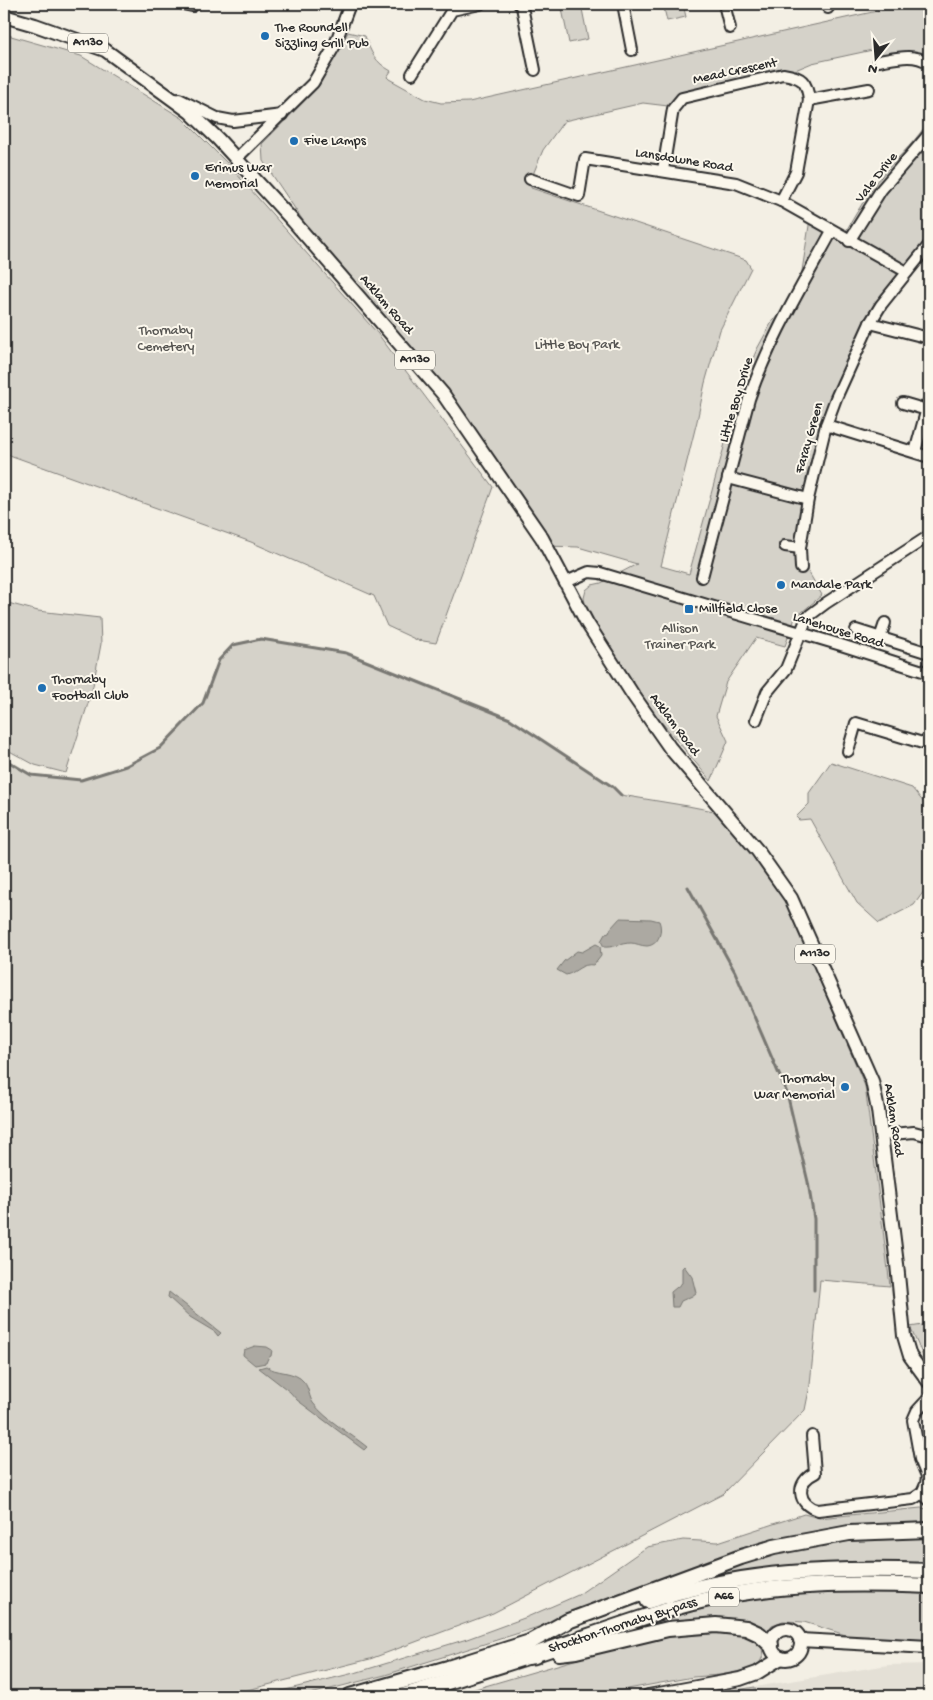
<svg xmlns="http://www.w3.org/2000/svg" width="933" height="1700" viewBox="0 0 933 1700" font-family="'Gochi Hand',sans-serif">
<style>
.built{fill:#e4e0d6}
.green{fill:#d5d2c9;stroke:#807e7a}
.water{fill:#aca9a2;stroke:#787772}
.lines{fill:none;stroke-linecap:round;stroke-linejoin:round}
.stream{stroke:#787772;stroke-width:3}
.minor-casing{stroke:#2b2b2b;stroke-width:14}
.major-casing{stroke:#2b2b2b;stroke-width:16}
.highway-casing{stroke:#2b2b2b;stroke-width:18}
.minor{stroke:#fbf7ec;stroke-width:10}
.major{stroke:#fbf7ec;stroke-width:12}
.highway{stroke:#fbf7ec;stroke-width:14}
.poi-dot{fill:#1f6fb2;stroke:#fbf7ec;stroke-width:2}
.labels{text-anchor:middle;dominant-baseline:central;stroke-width:4;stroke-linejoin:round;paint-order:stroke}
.shield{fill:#fbf7ec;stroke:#696865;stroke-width:1}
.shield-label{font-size:12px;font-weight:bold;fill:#2b2b2b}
.poi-label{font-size:14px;fill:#2b2b2b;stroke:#fbf7ec;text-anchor:start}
.street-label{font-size:14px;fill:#2b2b2b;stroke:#fbf7ec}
.park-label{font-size:14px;fill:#565552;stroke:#fbf7ec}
</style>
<rect width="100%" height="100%" fill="#f3efe4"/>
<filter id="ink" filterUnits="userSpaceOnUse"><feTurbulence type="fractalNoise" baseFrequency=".02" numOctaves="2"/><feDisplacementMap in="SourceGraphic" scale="10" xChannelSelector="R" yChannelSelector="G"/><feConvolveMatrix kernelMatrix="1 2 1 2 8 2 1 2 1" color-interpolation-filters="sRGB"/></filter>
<g filter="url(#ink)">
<path class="built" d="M929,1664V1696H756L755,1687L888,1665Z"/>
<g class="green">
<path d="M561,4H581L588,39L569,43Z"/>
<path d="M663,4H683L686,17L667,21Z"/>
<path d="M884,4H929V63L920,57L879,61L877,49L812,63L788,73L682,98L668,106L643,103L564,121L543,150L534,172L531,188L746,260L751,268L720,330L705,383L697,421L661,566L689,574L740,389L757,349L773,320L787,307L800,284L810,219L843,236C856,214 869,190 886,171C901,154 917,140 929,120V245L870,323L826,425L798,554L822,595L795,618L785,646L756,638L726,682L716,716L728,741L711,781L643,700L586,608L584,598L586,590L592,585L601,583L637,564L578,547L546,546L461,413L355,283L308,228L263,161L262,144L319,86L348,32L365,36C371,53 375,62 391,71L387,77L389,79L425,99L441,103L469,102L886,9Z"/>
<path d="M4,34L81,56L182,118L227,163L378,334L493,487L436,643L417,640L387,626L374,596L251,542L4,453Z"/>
<path d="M4,602L38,611L100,618L101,644L92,691L66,773L35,765L4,748Z"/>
<path d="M261,639L346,653L510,719L613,787L621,795L688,806L719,812L751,850L786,902L865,1086L890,1286L820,1280L810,1385L805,1410L723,1494L493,1613L370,1659L224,1696H4V759L31,775L81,780L126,766L160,748L203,703L219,660L233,645Z"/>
<path d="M831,762L912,788L929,809V884L914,905L879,923L857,903L810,819L799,820L796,817L809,804V793Z"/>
<path d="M929,1324V1362L923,1356L910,1327Z"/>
<path d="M921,1508L929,1509V1526L835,1532L551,1623L385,1675L303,1696H261L358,1672L467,1639L527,1617L578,1595L647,1547L683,1540L718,1542L804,1514L819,1518Z"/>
<path d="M875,1537H929V1566L888,1563L795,1566L703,1579V1577C759,1556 816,1544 875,1537Z"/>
<path d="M818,1590L929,1592V1643L852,1637L804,1622L783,1621L772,1625L766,1632L639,1630L638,1626L705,1606L749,1598Z"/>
<path d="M698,1632L745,1635L758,1641L762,1647L763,1656L759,1664L751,1669L720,1675L693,1677L590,1696H451L636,1642Z"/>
<path d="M755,1687L756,1696H700Z"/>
</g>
<g class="water">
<path d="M620,918L651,919L659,921C663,931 659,945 647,946C641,946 636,943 631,943C621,943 613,948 604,947L601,941L605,934L609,933L611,928Z"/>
<path d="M596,944L600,946L601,956L594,965C581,963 577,972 566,975L557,970L564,961L577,951L582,952Z"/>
<path d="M684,1266L692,1277L696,1293L692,1296L681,1301L678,1307H672L671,1292L682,1283V1268Z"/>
<path d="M169,1292L221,1333L218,1336L215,1332L190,1317L168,1297Z"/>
<path d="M255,1346L267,1347L272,1350L271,1356L268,1358L266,1363L255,1365L243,1355L244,1350Z"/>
<path d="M266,1366C275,1374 295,1370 304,1382C309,1388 309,1397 313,1403C327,1421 350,1433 367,1447L364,1450L297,1400L290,1392L259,1368Z"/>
</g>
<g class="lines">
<g class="stream">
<path d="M4,759L31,775L81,780L126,766L160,748L203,703L219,660L233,645L261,639L346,653L510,719L613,787L621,795"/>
<path d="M688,887L735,972L787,1093L808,1182L814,1219V1290"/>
</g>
<g class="minor-casing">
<g id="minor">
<path d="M183,4L192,6L193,4"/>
<path d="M519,4L522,7L535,70"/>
<path d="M623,4L632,50"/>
<path d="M724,4L730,28"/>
<path d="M827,4L828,8"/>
<path d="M879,61C897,58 913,53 929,63"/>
<path d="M412,74L452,10L480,4"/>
<path d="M179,99L217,118L233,121L282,115"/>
<path d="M809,100L869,89"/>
<path d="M236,159L313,83L334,47L350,4"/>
<path d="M663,170L673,109L682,98L783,74C802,77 807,81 809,100L796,172L781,201"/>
<path d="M530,179L579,196L585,159L736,183L781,201L907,272"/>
<path d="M849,241L881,190L929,134"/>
<path d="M870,323L929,338"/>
<path d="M903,403L927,410"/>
<path d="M826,425L929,457"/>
<path d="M915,452L929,401"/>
<path d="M728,478L808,499"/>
<path d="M785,546L800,548"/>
<path d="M801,568L800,548L808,499L826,425L836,398L870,323L881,305L929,245"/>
<path d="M702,577L749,399C769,340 802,286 832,231"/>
<path d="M566,582L589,572L600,573L841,645L929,673"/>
<path d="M856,630L929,653"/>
<path d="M880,638L885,623"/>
<path d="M756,720L767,692L786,669L806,620L810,615L826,603L929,536"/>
<path d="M848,751L856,723L929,745"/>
<path d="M881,1135L914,1132L929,1136"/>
<path d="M812,1436L815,1473C795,1482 797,1505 818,1510L913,1499L922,1493L926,1484L927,1476L920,1459L913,1420L917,1411L929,1398"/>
<path d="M922,1493L929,1500"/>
</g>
</g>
<g class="major-casing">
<g id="major">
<path d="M4,16L35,25L105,50L190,112L218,139L294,222L443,394L542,538L587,623L633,695L670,748L757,850L791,898L872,1081L878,1110L897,1264L904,1336L910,1356L929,1382"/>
<circle cx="786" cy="1644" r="15"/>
<path d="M800,1640L929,1647"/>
<path d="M648,1696L740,1679L757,1673L781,1658"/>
</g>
</g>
<g class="highway-casing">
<g id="highway">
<path d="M648,1601C740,1571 834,1567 929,1571"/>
<path d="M559,1653L576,1651L668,1629L716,1625L746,1628L759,1634L771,1645"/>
<path d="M527,1657C586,1638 645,1614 705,1600C779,1583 854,1583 929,1586"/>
<path d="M350,1696L448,1668L530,1642L568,1621L741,1557L774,1547L849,1533L929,1530"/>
<path d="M403,1696L527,1657L535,1656"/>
</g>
</g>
<use href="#minor" class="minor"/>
<use href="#major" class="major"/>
<use href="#highway" class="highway"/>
</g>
</g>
<g class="poi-dot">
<circle cx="265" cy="36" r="5"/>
<circle cx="294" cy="141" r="5"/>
<circle cx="195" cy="176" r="5"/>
<circle cx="781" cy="585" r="5"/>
<rect x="684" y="604" width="10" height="10" rx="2.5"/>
<circle cx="42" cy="688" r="5"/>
<circle cx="845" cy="1087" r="5"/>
</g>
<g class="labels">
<g class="shield">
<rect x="68" y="33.5" width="40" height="19" rx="4"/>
<rect x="395" y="350.5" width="40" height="19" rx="4"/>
<rect x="795" y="944.5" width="40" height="19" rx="4"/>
<rect x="709" y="1587.5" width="30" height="19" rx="4"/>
</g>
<g class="shield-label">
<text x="88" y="43">A1130</text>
<text x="415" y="360">A1130</text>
<text x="815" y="954">A1130</text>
<text x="724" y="1597">A66</text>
</g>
<g class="poi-label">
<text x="275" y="28">The Roundell<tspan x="275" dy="16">Sizzling Grill Pub</tspan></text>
<text x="304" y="141">Five Lamps</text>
<text x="205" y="168">Erimus War<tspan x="205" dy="16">Memorial</tspan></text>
<text x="791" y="585">Mandale Park</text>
<text x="699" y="609">Millfield Close</text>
<text x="52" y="680">Thornaby<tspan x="52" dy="16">Football Club</tspan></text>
<text x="835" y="1079" text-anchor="end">Thornaby<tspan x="835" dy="16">War Memorial</tspan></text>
</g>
<g class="street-label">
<text transform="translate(735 72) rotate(-12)">Mead Crescent</text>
<text transform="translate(684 161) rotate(9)">Lansdowne Road</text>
<text transform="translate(877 178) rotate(-52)">Vale Drive</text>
<text transform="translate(386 305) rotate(49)">Acklam Road</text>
<text transform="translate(737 400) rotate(-73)">Little Boy Drive</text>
<text transform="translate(810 438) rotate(-74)">Faray Green</text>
<text transform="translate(838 631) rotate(17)">Lanehouse Road</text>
<text transform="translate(674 725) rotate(53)">Acklam Road</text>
<text transform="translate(893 1120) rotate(81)">Acklam Road</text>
<text transform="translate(623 1626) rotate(-18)">Stockton-Thornaby By-pass</text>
</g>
<g class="park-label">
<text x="166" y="331">Thornaby<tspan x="166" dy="16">Cemetery</tspan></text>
<text x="577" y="345">Little Boy Park</text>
<text x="680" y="629">Allison<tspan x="680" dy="16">Trainer Park</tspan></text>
</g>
</g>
<rect width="933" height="1700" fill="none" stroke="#fbf7ec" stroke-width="20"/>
<rect x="10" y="10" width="913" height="1680" fill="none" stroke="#2b2b2b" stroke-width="2" filter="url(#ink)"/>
<g transform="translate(876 58) rotate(197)" stroke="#fbf7ec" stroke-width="4" paint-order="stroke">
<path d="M0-4L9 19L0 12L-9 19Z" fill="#2b2b2b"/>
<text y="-8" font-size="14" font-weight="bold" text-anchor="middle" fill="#2b2b2b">N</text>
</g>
</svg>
